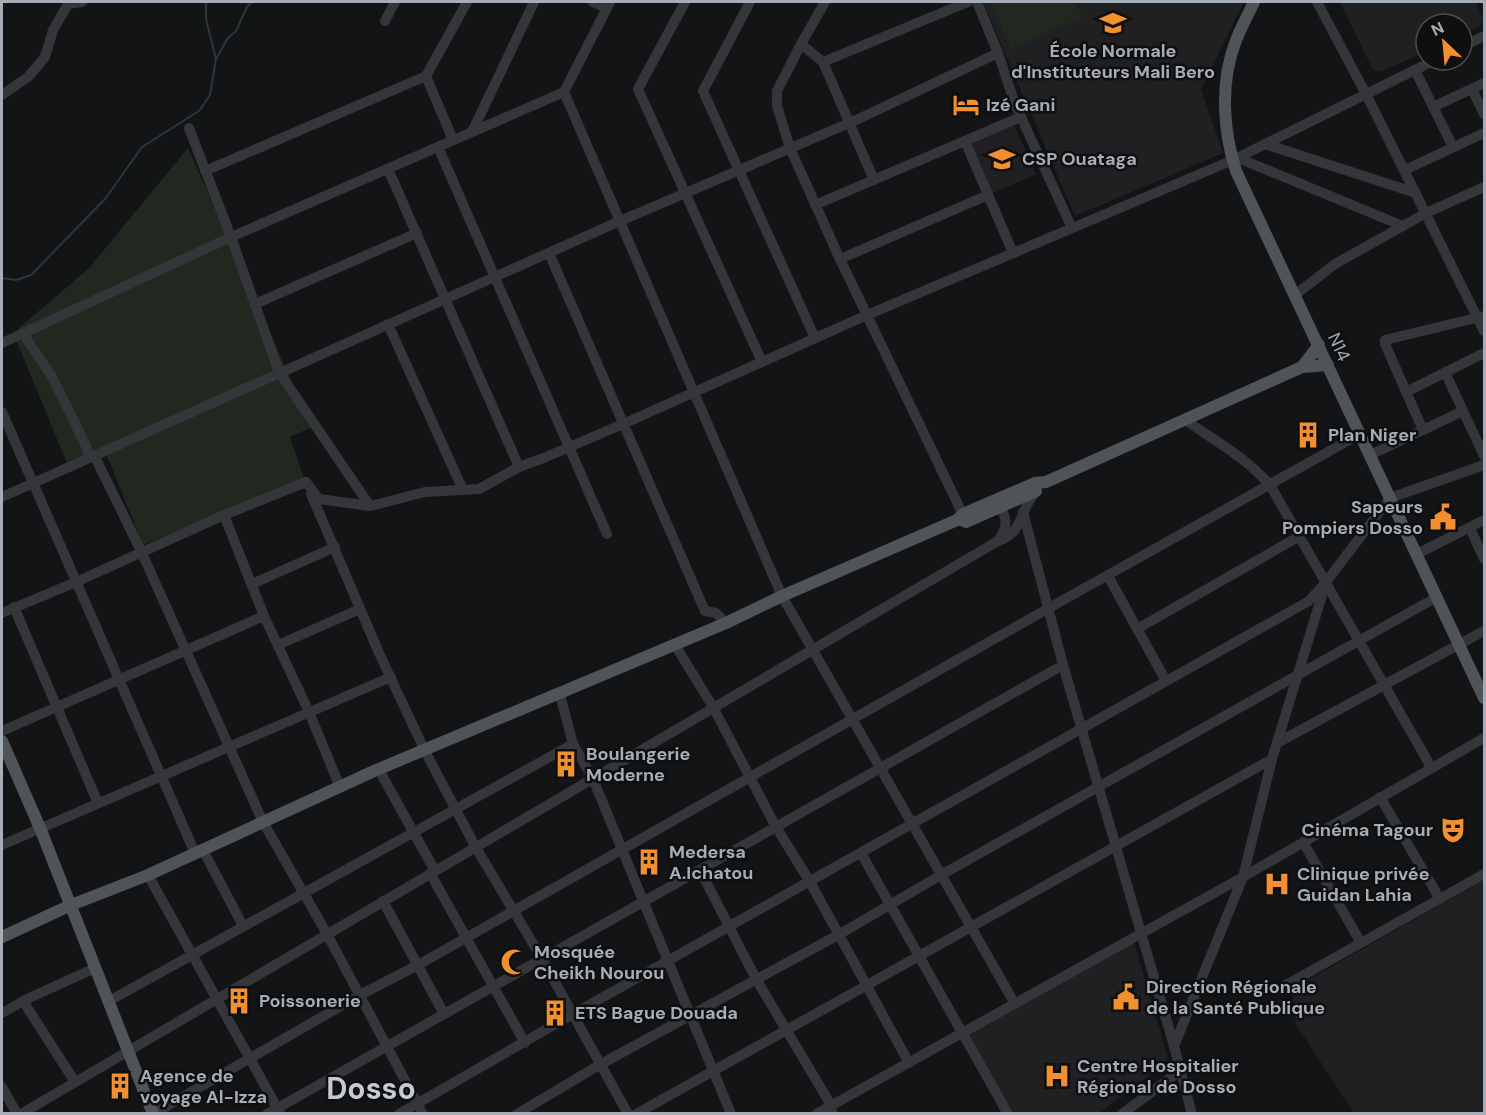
<svg xmlns="http://www.w3.org/2000/svg" width="1486" height="1115" viewBox="0 0 1486 1115" font-family="'DM Sans',sans-serif">
<style>
.built{fill:#202022}
.green{fill:#202820}
.lines{fill:none;stroke-linecap:round;stroke-linejoin:round}
.stream{stroke:#2c373b;stroke-width:2}
.minor{stroke:#34363a;stroke-width:10}
.major{stroke:#505459;stroke-width:12}
.labels{text-anchor:middle;dominant-baseline:central;stroke-width:5;stroke-linejoin:round;paint-order:stroke}
.poi-label{font-size:18px;font-weight:bold;fill:#a5adb6;stroke:#0f0f10;text-anchor:start}
.street-label{font-size:18px;fill:#a5adb6;stroke:#0f0f10}
.town-label{font-size:30px;font-weight:bold;fill:#c6cbd2;stroke:#0f0f10}
</style>
<rect width="100%" height="100%" fill="#131415"/>
<g class="built">
<path d="M983,2H1244L1201,89L1223,153L1075,216Z"/>
<path d="M1340,2H1475L1483,18L1480,26L1462,34V24H1426V51L1381,72L1373,70Z"/>
<path d="M1014,125L1036,174L991,194L969,145Z"/>
<path d="M1484,880V1113H1354L1296,1024L1292,989Z"/>
<path d="M1134,942L1168,1058L1162,1067L1099,1113H1011L967,1036Z"/>
</g>
<g class="green">
<path d="M990,2H1075L1082,18L1011,49Z"/>
<path d="M188,148L312,427L290,437L304,478L143,545L107,456L69,468L14,335L20,327L89,268Z"/>
</g>
<g class="lines">
<g class="stream">
<path d="M216,59L228,38L236,31L247,7L252,2"/>
<path d="M2,278L16,280L31,275L105,199L142,147L199,111L210,95L216,59L206,19V2"/>
</g>
<g class="minor">
<path d="M593,2L606,8"/>
<path d="M685,2L638,89L762,362"/>
<path d="M750,2L703,91L815,338"/>
<path d="M825,2L801,44L777,91V106L790,148L838,255L966,521"/>
<path d="M977,2L998,53L1015,104L1072,228"/>
<path d="M1317,2L1366,94L1484,331"/>
<path d="M385,21L395,2"/>
<path d="M801,44L823,62L968,2"/>
<path d="M1462,47L1484,36"/>
<path d="M823,62L874,180"/>
<path d="M1415,70L1453,147"/>
<path d="M426,76L453,140"/>
<path d="M1472,89L1484,114"/>
<path d="M564,92L782,596L1015,1004"/>
<path d="M2,95L28,77L45,57L53,30L68,4L82,2"/>
<path d="M1433,107L1484,83"/>
<path d="M189,128L231,237L279,372L370,506"/>
<path d="M472,132L534,2"/>
<path d="M965,141L1013,253"/>
<path d="M1265,144L1416,193"/>
<path d="M438,147L607,534"/>
<path d="M1238,158L1403,226"/>
<path d="M388,169L519,467"/>
<path d="M1405,170L1484,133"/>
<path d="M205,171L426,76L467,2"/>
<path d="M815,205L1021,117"/>
<path d="M549,253L705,611L716,613L726,623"/>
<path d="M840,259L988,195"/>
<path d="M1295,295L1335,264L1426,213L1484,187"/>
<path d="M255,304L417,233"/>
<path d="M388,324L463,490"/>
<path d="M23,334L51,375L86,446L89,457"/>
<path d="M2,343L231,237L564,92L610,2"/>
<path d="M1445,372L1484,456"/>
<path d="M1406,392L1484,353"/>
<path d="M2,412L195,853"/>
<path d="M1184,419C1215,441 1244,456 1270,485L1431,767"/>
<path d="M1423,430L1385,344V340L1484,316"/>
<path d="M94,455L141,551L263,822L327,934L423,1114"/>
<path d="M1370,455L1463,411"/>
<path d="M306,482L319,499L370,506L425,492L479,489L519,467L546,457L623,424L867,315L1233,160L1435,60"/>
<path d="M311,494L379,653L425,751L475,846L541,957L628,1114"/>
<path d="M2,497L620,221L854,121L998,53"/>
<path d="M998,500C1006,518 1010,524 998,541"/>
<path d="M1023,512L1063,665L1174,1046"/>
<path d="M224,515L264,616L309,712L340,787"/>
<path d="M1470,528L1484,559"/>
<path d="M1417,554L1484,520"/>
<path d="M1108,576L1166,681"/>
<path d="M252,584L335,547"/>
<path d="M14,607L98,803"/>
<path d="M2,613L76,582L224,515L306,482"/>
<path d="M1137,629L1300,536"/>
<path d="M278,645L360,609"/>
<path d="M675,645L713,707L776,827L810,882L909,1063"/>
<path d="M560,695L573,744L593,779L731,1114"/>
<path d="M2,731L264,616"/>
<path d="M1277,743L1484,631"/>
<path d="M379,770L435,871"/>
<path d="M1380,797L1440,899"/>
<path d="M1303,842L1361,943"/>
<path d="M2,845L391,677"/>
<path d="M203,850L243,926"/>
<path d="M861,853L1008,1114"/>
<path d="M700,870L756,979L831,1105L832,1114"/>
<path d="M430,873L525,1043"/>
<path d="M148,875L280,1113"/>
<path d="M383,901L444,1014"/>
<path d="M1277,990L1484,874"/>
<path d="M23,1001L75,1082"/>
<path d="M109,1001L573,744"/>
<path d="M2,1013L27,999L95,968"/>
<path d="M2,1087L17,1114"/>
<path d="M21,1114L998,541C1024,534 1020,506 1037,491"/>
<path d="M153,1114L360,995L418,965L1049,608L1360,434"/>
<path d="M267,1114L1063,665"/>
<path d="M399,1114L573,1014L1309,601L1326,582"/>
<path d="M517,1114L601,1064L838,935L941,875L1437,597"/>
<path d="M636,1114L1272,759"/>
<path d="M816,1114L1243,877L1484,738"/>
<path d="M1122,1114L1181,1070"/>
<path d="M1192,1114L1174,1046L1243,877L1272,759L1326,582L1390,498L1484,465"/>
</g>
<g class="major">
<path d="M1254,2C1248,15 1240,29 1235,43C1220,84 1223,130 1236,171L1484,698"/>
<path d="M1302,367L1319,345"/>
<path d="M961,520L966,522L1036,491"/>
<path d="M2,741L40,828L153,1114"/>
<path d="M2,937L71,905L148,875L374,771L726,623L782,596L957,520L963,514L1035,483L1046,482L1302,367L1328,365"/>
</g>
</g>
<defs>
<g id="university-bare" transform="scale(2.07)"><path d="M0-5L7-2L0 1L-7-2ZM-4 1L0 2.5L4 1V4Q0 6-4 4Z" fill="#f28f2e" stroke="#0f0f10" stroke-width="2.5" paint-order="stroke"/></g>
<g id="hotel-bare" transform="scale(2.07)"><path d="M-6-4.5h1.5V1H6V5H4.5V3h-9V5H-6ZM-4 0a1.8 1.8 0 1 1 3.6 0ZM.5 0V-2.5h3Q6-2.5 6 0Z" fill="#f28f2e" stroke="#0f0f10" stroke-width="2.5" paint-order="stroke"/></g>
<g id="school-bare" transform="scale(2.07)"><path d="M0-5L7-2L0 1L-7-2ZM-4 1L0 2.5L4 1V4Q0 6-4 4Z" fill="#f28f2e" stroke="#0f0f10" stroke-width="2.5" paint-order="stroke"/></g>
<g id="building-bare" transform="scale(2.07)"><path d="M-4-6H4V6H1V3H-1V6H-4ZM-2.5-4.3h1.7v1.8h-1.7ZM.8-4.3h1.7v1.8H.8ZM-2.5-1h1.7V.8h-1.7ZM.8-1h1.7V.8H.8Z" fill="#f28f2e" stroke="#0f0f10" stroke-width="2.5" paint-order="stroke"/></g>
<g id="civic-bare" transform="scale(2.07)"><path d="M-.6-6.5H3V-4.5H.6V-3L4-1V1h2V6H-6V1h2V-1L-.6-3ZM-1.2 2.5V6h2.4V2.5Z" fill="#f28f2e" stroke="#0f0f10" stroke-width="2.5" paint-order="stroke"/></g>
<g id="theatre-bare" transform="scale(2.07)"><path d="M-5-5.5Q0-4 5-5.5V0Q5 5 0 6Q-5 5-5 0ZM-3.3-2.5H-1v1.5H-3.3ZM1-2.5H3.3v1.5H1ZM-2.8 1Q0 5.5 2.8 1Z" fill="#f28f2e" stroke="#0f0f10" stroke-width="2.5" paint-order="stroke"/></g>
<g id="hospital-bare" transform="scale(2.07)"><path d="M-5-5h3v3.5h4V-5h3V5h-3V1.5h-4V5h-3Z" fill="#f28f2e" stroke="#0f0f10" stroke-width="2.5" paint-order="stroke"/></g>
<g id="mosque-bare" transform="scale(2.07)"><path d="M3.5-4.9A6 6 0 1 0 3.5 4.9A5 5 0 1 1 3.5-4.9Z" fill="#f28f2e" stroke="#0f0f10" stroke-width="2.5" paint-order="stroke"/></g>
</defs>
<g fill-rule="evenodd">
<use href="#university-bare" x="1113" y="23"/>
<use href="#hotel-bare" x="966" y="105"/>
<use href="#school-bare" x="1002" y="159"/>
<use href="#building-bare" x="1308" y="435"/>
<use href="#civic-bare" x="1443" y="517"/>
<use href="#building-bare" x="566" y="764"/>
<use href="#theatre-bare" x="1453" y="830"/>
<use href="#building-bare" x="649" y="862"/>
<use href="#hospital-bare" x="1277" y="884"/>
<use href="#mosque-bare" x="514" y="962"/>
<use href="#civic-bare" x="1126" y="997"/>
<use href="#building-bare" x="239" y="1001"/>
<use href="#building-bare" x="555" y="1013"/>
<use href="#hospital-bare" x="1057" y="1076"/>
<use href="#building-bare" x="120" y="1086"/>
</g>
<g class="labels">
<g class="poi-label">
<text x="1113" y="51" text-anchor="middle">École Normale<tspan x="1113" dy="21">d'Instituteurs Mali Bero</tspan></text>
<text x="986" y="105">Izé Gani</text>
<text x="1022" y="159">CSP Ouataga</text>
<text x="1328" y="435">Plan Niger</text>
<text x="1423" y="507" text-anchor="end">Sapeurs<tspan x="1423" dy="21">Pompiers Dosso</tspan></text>
<text x="586" y="754">Boulangerie<tspan x="586" dy="21">Moderne</tspan></text>
<text x="1433" y="830" text-anchor="end">Cinéma Tagour</text>
<text x="669" y="852">Medersa<tspan x="669" dy="21">A.Ichatou</tspan></text>
<text x="1297" y="874">Clinique privée<tspan x="1297" dy="21">Guidan Lahia</tspan></text>
<text x="534" y="952">Mosquée<tspan x="534" dy="21">Cheikh Nourou</tspan></text>
<text x="1146" y="987">Direction Régionale<tspan x="1146" dy="21">de la Santé Publique</tspan></text>
<text x="259" y="1001">Poissonerie</text>
<text x="575" y="1013">ETS Bague Douada</text>
<text x="1077" y="1066">Centre Hospitalier<tspan x="1077" dy="21">Régional de Dosso</tspan></text>
<text x="140" y="1076">Agence de<tspan x="140" dy="21">voyage Al-Izza</tspan></text>
</g>
<g class="street-label">
<text transform="translate(1339 347) rotate(65)">N14</text>
</g>
<g class="town-label">
<text x="371" y="1088">Dosso</text>
</g>
</g>
<rect width="1486" height="1115" fill="none" stroke="#a5adb6" stroke-width="6"/>
<g transform="translate(1444 42) rotate(334)"><circle r="28" fill="#0f0f10" stroke="#4b4e52" stroke-width="1.5"/>
<path d="M0-4.5L10 22L0 15L-10 22Z" fill="#f28f2e"/>
<text y="-9" font-size="16" font-weight="bold" text-anchor="middle" fill="#a5adb6">N</text>
</g>
</svg>
